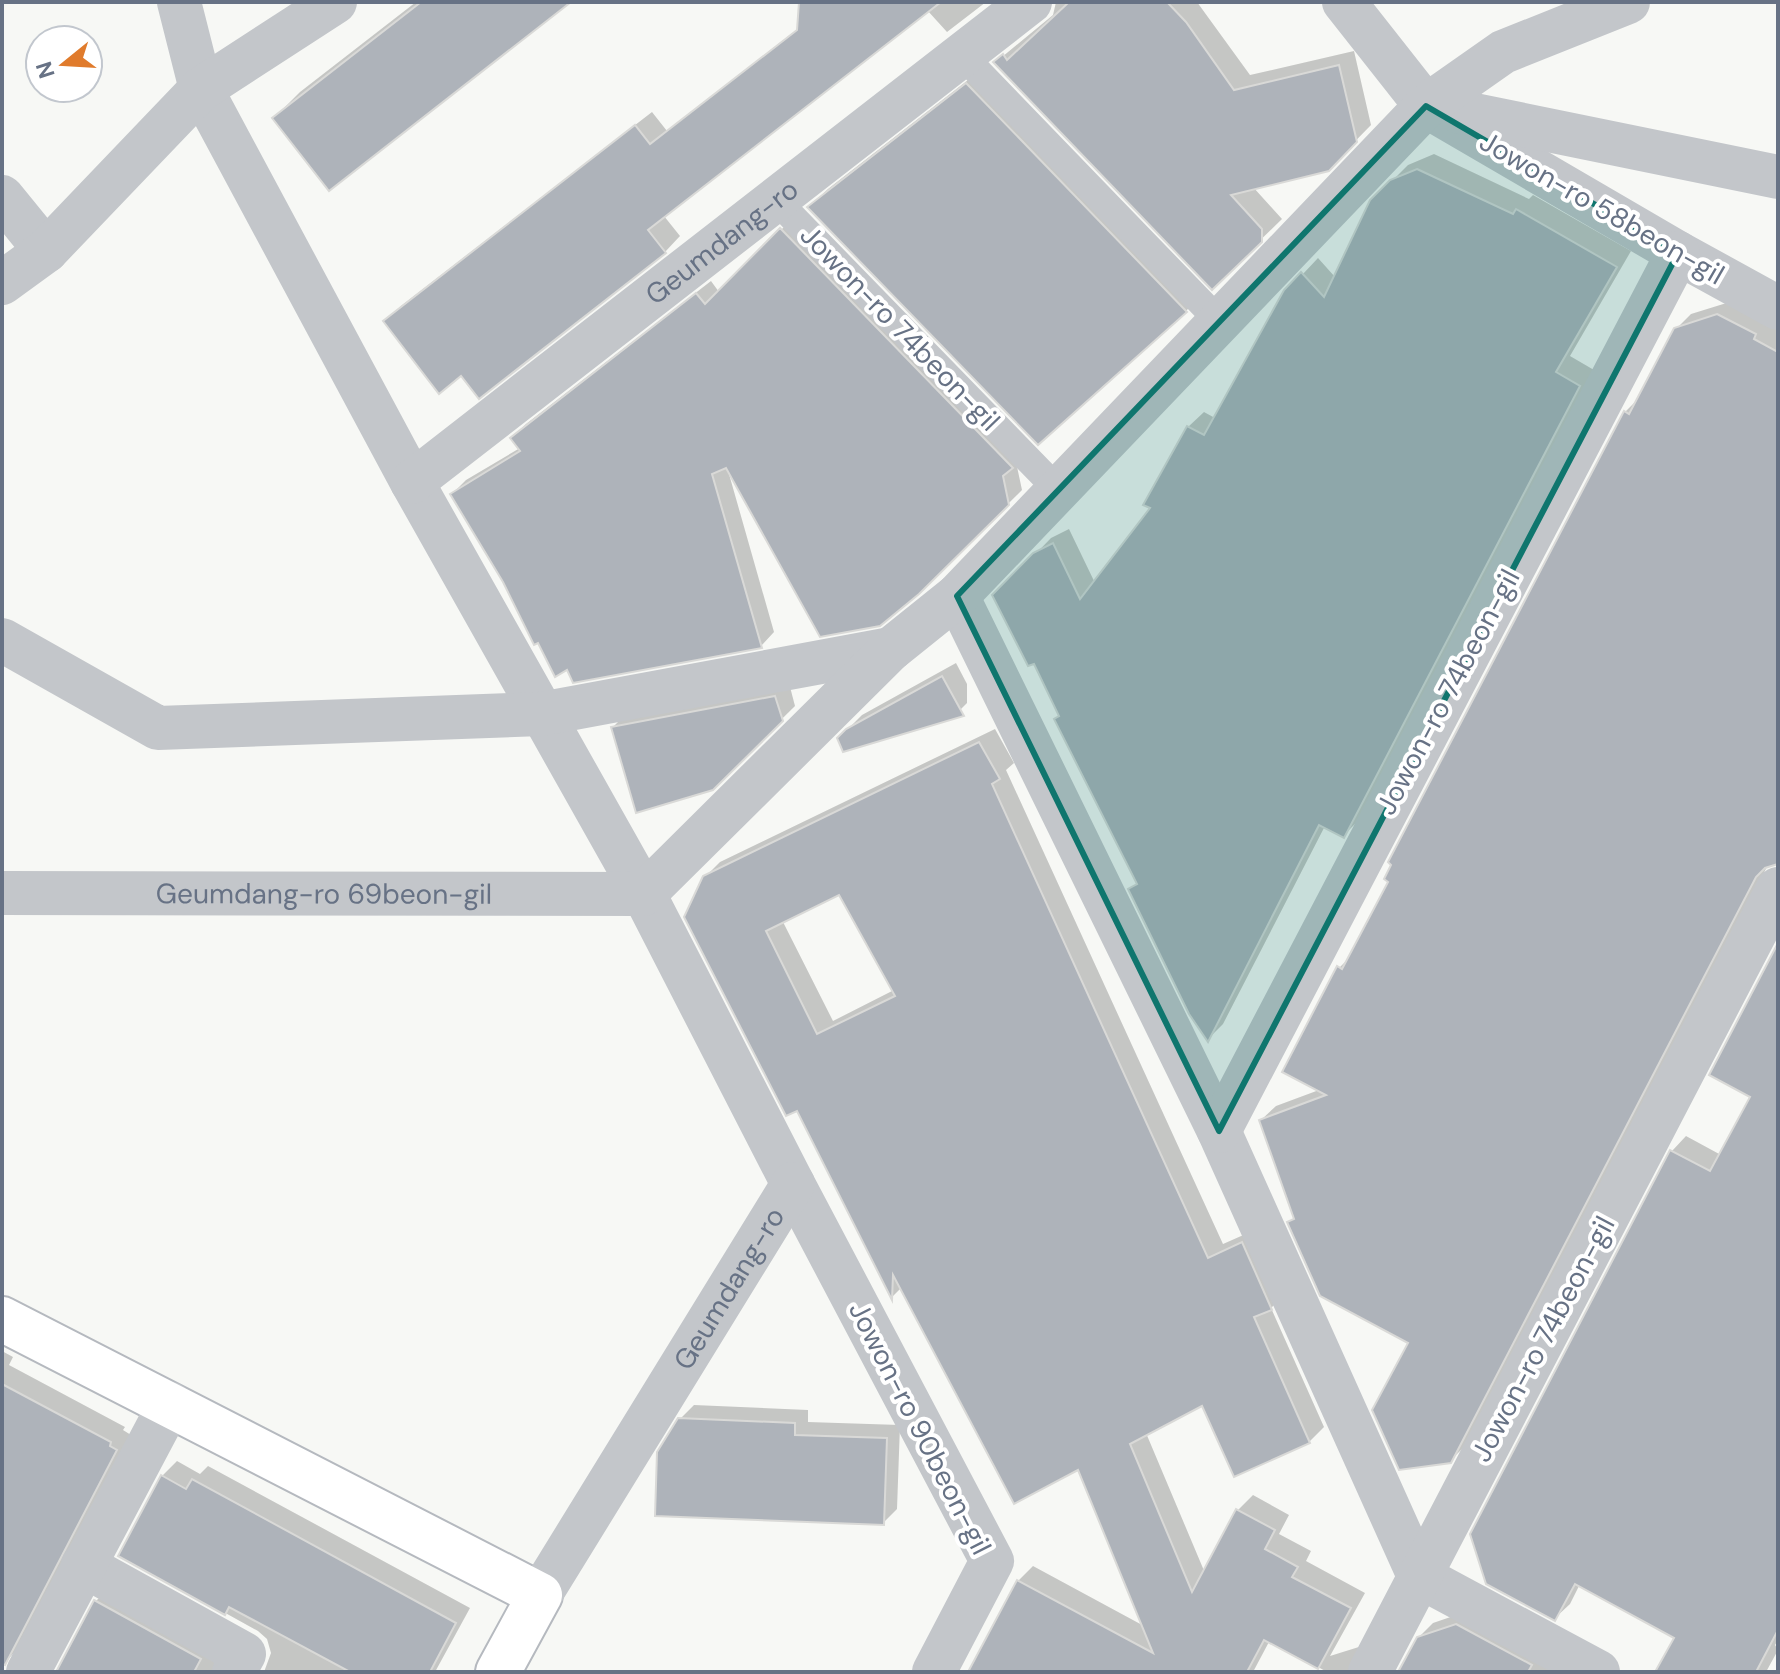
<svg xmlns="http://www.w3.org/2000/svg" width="1780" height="1674" viewBox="0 0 1780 1674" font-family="'DM Sans',sans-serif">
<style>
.shadow{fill:#0003;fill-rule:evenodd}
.building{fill:#aeb3ba;stroke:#d9d9d7;stroke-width:2;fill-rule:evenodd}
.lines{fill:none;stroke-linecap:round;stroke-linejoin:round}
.secondary-casing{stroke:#b5b9bf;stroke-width:48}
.lane{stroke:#c3c6ca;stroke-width:28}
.street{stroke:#c3c6ca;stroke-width:44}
.secondary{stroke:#fff;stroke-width:44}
.marked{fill:#0f766e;fill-opacity:0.2;stroke:#0f766e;stroke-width:6;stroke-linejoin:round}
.labels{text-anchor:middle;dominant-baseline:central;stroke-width:8;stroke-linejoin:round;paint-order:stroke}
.street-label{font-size:28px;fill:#677285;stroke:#fff}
</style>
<rect width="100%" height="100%" fill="#f7f8f5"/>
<g class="shadow">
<path d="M416,2H567L274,118L300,92Z"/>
<path d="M806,2H986L947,32L927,10L664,216L680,236L665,252L461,374L386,321L401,306L652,112L667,131L799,28Z"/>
<path d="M1056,2H1197L1250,75L1354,51L1371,125L1328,169L1253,187L1282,219L1212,287L996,62L1053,15Z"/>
<path d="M986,66L1204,292L1186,311L809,207L828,189Z"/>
<path d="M1434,154L1529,199L1533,195L1631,251L1570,356L1594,370L1359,820L1343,836L1325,826L1223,1024L1209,1038L1131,889L1138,882L1061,715L1035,661L995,596L1051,538L1069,529L1095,583L1153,508L1188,427L1204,412L1215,418L1286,292L1318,258L1335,277L1372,201L1408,165Z"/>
<path d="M795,216L1016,462L1022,490L918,593L729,474L774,632L761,646L505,581L452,494L466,480L520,448L512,438L526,424L711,281L719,292Z"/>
<path d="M1733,301L1778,330V862L1768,865L1465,1446L1450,1461L1410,1342L1290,1222L1295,1217L1261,1120L1276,1106L1319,1090L1339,968L1351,956L1391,881L1394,864L1390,862L1625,412L1640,397L1676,329L1691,314Z"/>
<path d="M956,663L967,684V703L953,717L839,738L862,715Z"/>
<path d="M789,683L795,706L712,788L613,727L627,713Z"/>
<path d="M995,729L1014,763L1006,770L1223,1244L1257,1229L1286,1293L1271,1308L1324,1427L1309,1442L1203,1403L1146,1433L1205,1573L1238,1510L1253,1495L1289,1515L1279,1534L1311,1551L1306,1561L1365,1593L1330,1656L1362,1646L1363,1672H1327L1270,1640L1253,1672H998L1018,1581L1033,1566L1144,1626L1079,1467L902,1287L892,1297L798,1108L704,878L720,862ZM839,892L894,990L833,1021L782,920Z"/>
<path d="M1778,947V1640L1775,1645L1778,1650L1766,1672H1658L1676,1637L1580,1584L1570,1604L1555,1618L1472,1535L1672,1151L1686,1136L1721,1155L1752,1096Z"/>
<path d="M2,1351L13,1357L9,1365L125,1427L123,1430L131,1435L19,1648L4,1663L2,1661Z"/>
<path d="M694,1405L808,1410V1422L900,1425L897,1509L883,1523L680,1419Z"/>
<path d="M177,1461L200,1474L208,1466L470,1608L435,1672H264L271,1653L267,1639L258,1631L121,1555L162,1476Z"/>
<path d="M111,1586L230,1672H57L96,1601Z"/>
<path d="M1471,1610L1556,1672H1400L1418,1638L1433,1623Z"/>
</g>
<g class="building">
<path d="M421,2H571L329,191L272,118Z"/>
<path d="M799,2H941L648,230L666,253L479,399L461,376L439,394L383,321L635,125L650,144L797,30Z"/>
<path d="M1069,2H1167L1186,22L1234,90L1339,65L1357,142L1329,171L1231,195L1262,229V242L1212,290L993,62L1003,54L1007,60Z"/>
<path d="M966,83L1187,312L1038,445L807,207Z"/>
<path d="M1417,169L1513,214L1516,209L1617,267L1556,372L1580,386L1344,838L1319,825L1208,1042L1189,1014L1128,889L1137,884L1054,719L1059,716L1034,664L1028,666L992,595L1033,553L1053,543L1080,599L1150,508L1143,505L1187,426L1204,435L1284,290L1301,272L1324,297L1370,200L1390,180Z"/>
<path d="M780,228L1013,468L1003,476L1009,505L919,594L880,626L820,637L726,468L712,474L762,648L573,683L567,670L555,677L538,643L534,645L503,582L450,494L520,451L510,438L696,293L705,304Z"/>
<path d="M1717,314L1756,334L1754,339L1778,352V864L1765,868L1756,877L1451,1463L1399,1470L1372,1410L1408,1343L1320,1296L1287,1222L1294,1219L1259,1120L1326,1095L1282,1072L1337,966L1342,969L1388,882L1384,879L1391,865L1388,862L1624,411L1629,414L1674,328Z"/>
<path d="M942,676L964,716L843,752L837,738L846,729Z"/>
<path d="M775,696L783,721L713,790L636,813L611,727Z"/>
<path d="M979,742L1000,779L992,784L1208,1258L1242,1242L1272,1310L1254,1317L1310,1443L1234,1477L1202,1406L1130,1444L1192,1592L1236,1509L1275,1530L1265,1549L1298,1567L1292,1577L1351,1608L1318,1669L1264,1640L1247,1672H968L1017,1580L1153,1653L1078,1470L1014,1504L893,1275L892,1300L797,1111L786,1116L684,917L703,876ZM839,895L895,996L817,1034L766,931Z"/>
<path d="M1778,943V1630L1756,1672H1655L1674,1638L1575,1584L1555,1621L1486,1584L1470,1534L1670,1150L1710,1171L1750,1097L1709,1075Z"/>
<path d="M2,1384L111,1442L110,1446L117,1450L5,1665L2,1664Z"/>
<path d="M678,1418L795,1423V1435L887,1438L884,1525L655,1516L657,1452Z"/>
<path d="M161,1475L186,1489L192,1479L456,1623L430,1672H350L229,1607L225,1615L118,1556Z"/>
<path d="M94,1600L201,1659L194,1672H56Z"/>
<path d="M1456,1624L1532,1665L1528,1672H1398L1417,1637Z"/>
</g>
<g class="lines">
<g class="secondary-casing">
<path id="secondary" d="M2,1319L540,1595L498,1672"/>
</g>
<g class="lane">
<path d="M962,55L1219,321"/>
<path d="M776,200L1058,490"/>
</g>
<g class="street">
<path d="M179,2L201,89L412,482L644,894L793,1184L992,1561L934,1672"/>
<path d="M1344,2L1426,106L1678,253L1778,308"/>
<path d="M1460,112L1778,177"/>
<path d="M2,197L46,251"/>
<path d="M2,283L46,251L201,89L335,2"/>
<path id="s1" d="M412,482L1030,2"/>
<path d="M957,596L1219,1131L1419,1576L1598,1672"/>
<path d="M2,640L158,728L541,714L891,649"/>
<path id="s2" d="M2,893L644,894L891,649L957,596L1426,106L1503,52L1628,2"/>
<path d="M1219,1131L1678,253"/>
<path d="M83,1565L244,1654L234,1672"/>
<path id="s3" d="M540,1595L793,1184"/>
<path d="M28,1672L170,1404"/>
<path d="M1370,1672L1778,889"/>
</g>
<use href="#secondary" class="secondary"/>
</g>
<path class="marked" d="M1426,106L1678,253L1219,1131L957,596Z"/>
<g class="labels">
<g class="street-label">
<text transform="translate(1602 208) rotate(30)">Jowon-ro 58beon-gil</text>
<text stroke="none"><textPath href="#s1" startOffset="392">Geumdang-ro</textPath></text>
<text transform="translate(900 328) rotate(46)">Jowon-ro 74beon-gil</text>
<text transform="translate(1448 692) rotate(-62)">Jowon-ro 74beon-gil</text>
<text stroke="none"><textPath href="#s2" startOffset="322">Geumdang-ro 69beon-gil</textPath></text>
<text stroke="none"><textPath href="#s3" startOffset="360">Geumdang-ro</textPath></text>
<text transform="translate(1543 1339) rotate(-62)">Jowon-ro 74beon-gil</text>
<text transform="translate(920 1428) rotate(63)">Jowon-ro 90beon-gil</text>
</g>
</g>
<rect width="1780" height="1674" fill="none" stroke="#677285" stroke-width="8"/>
<g transform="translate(64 64) rotate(252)"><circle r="38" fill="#ffffff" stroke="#c2c7ce" stroke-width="2"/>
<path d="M0-6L14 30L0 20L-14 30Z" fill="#e07b2c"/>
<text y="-12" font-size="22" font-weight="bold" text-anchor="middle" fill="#677285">N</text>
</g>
</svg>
